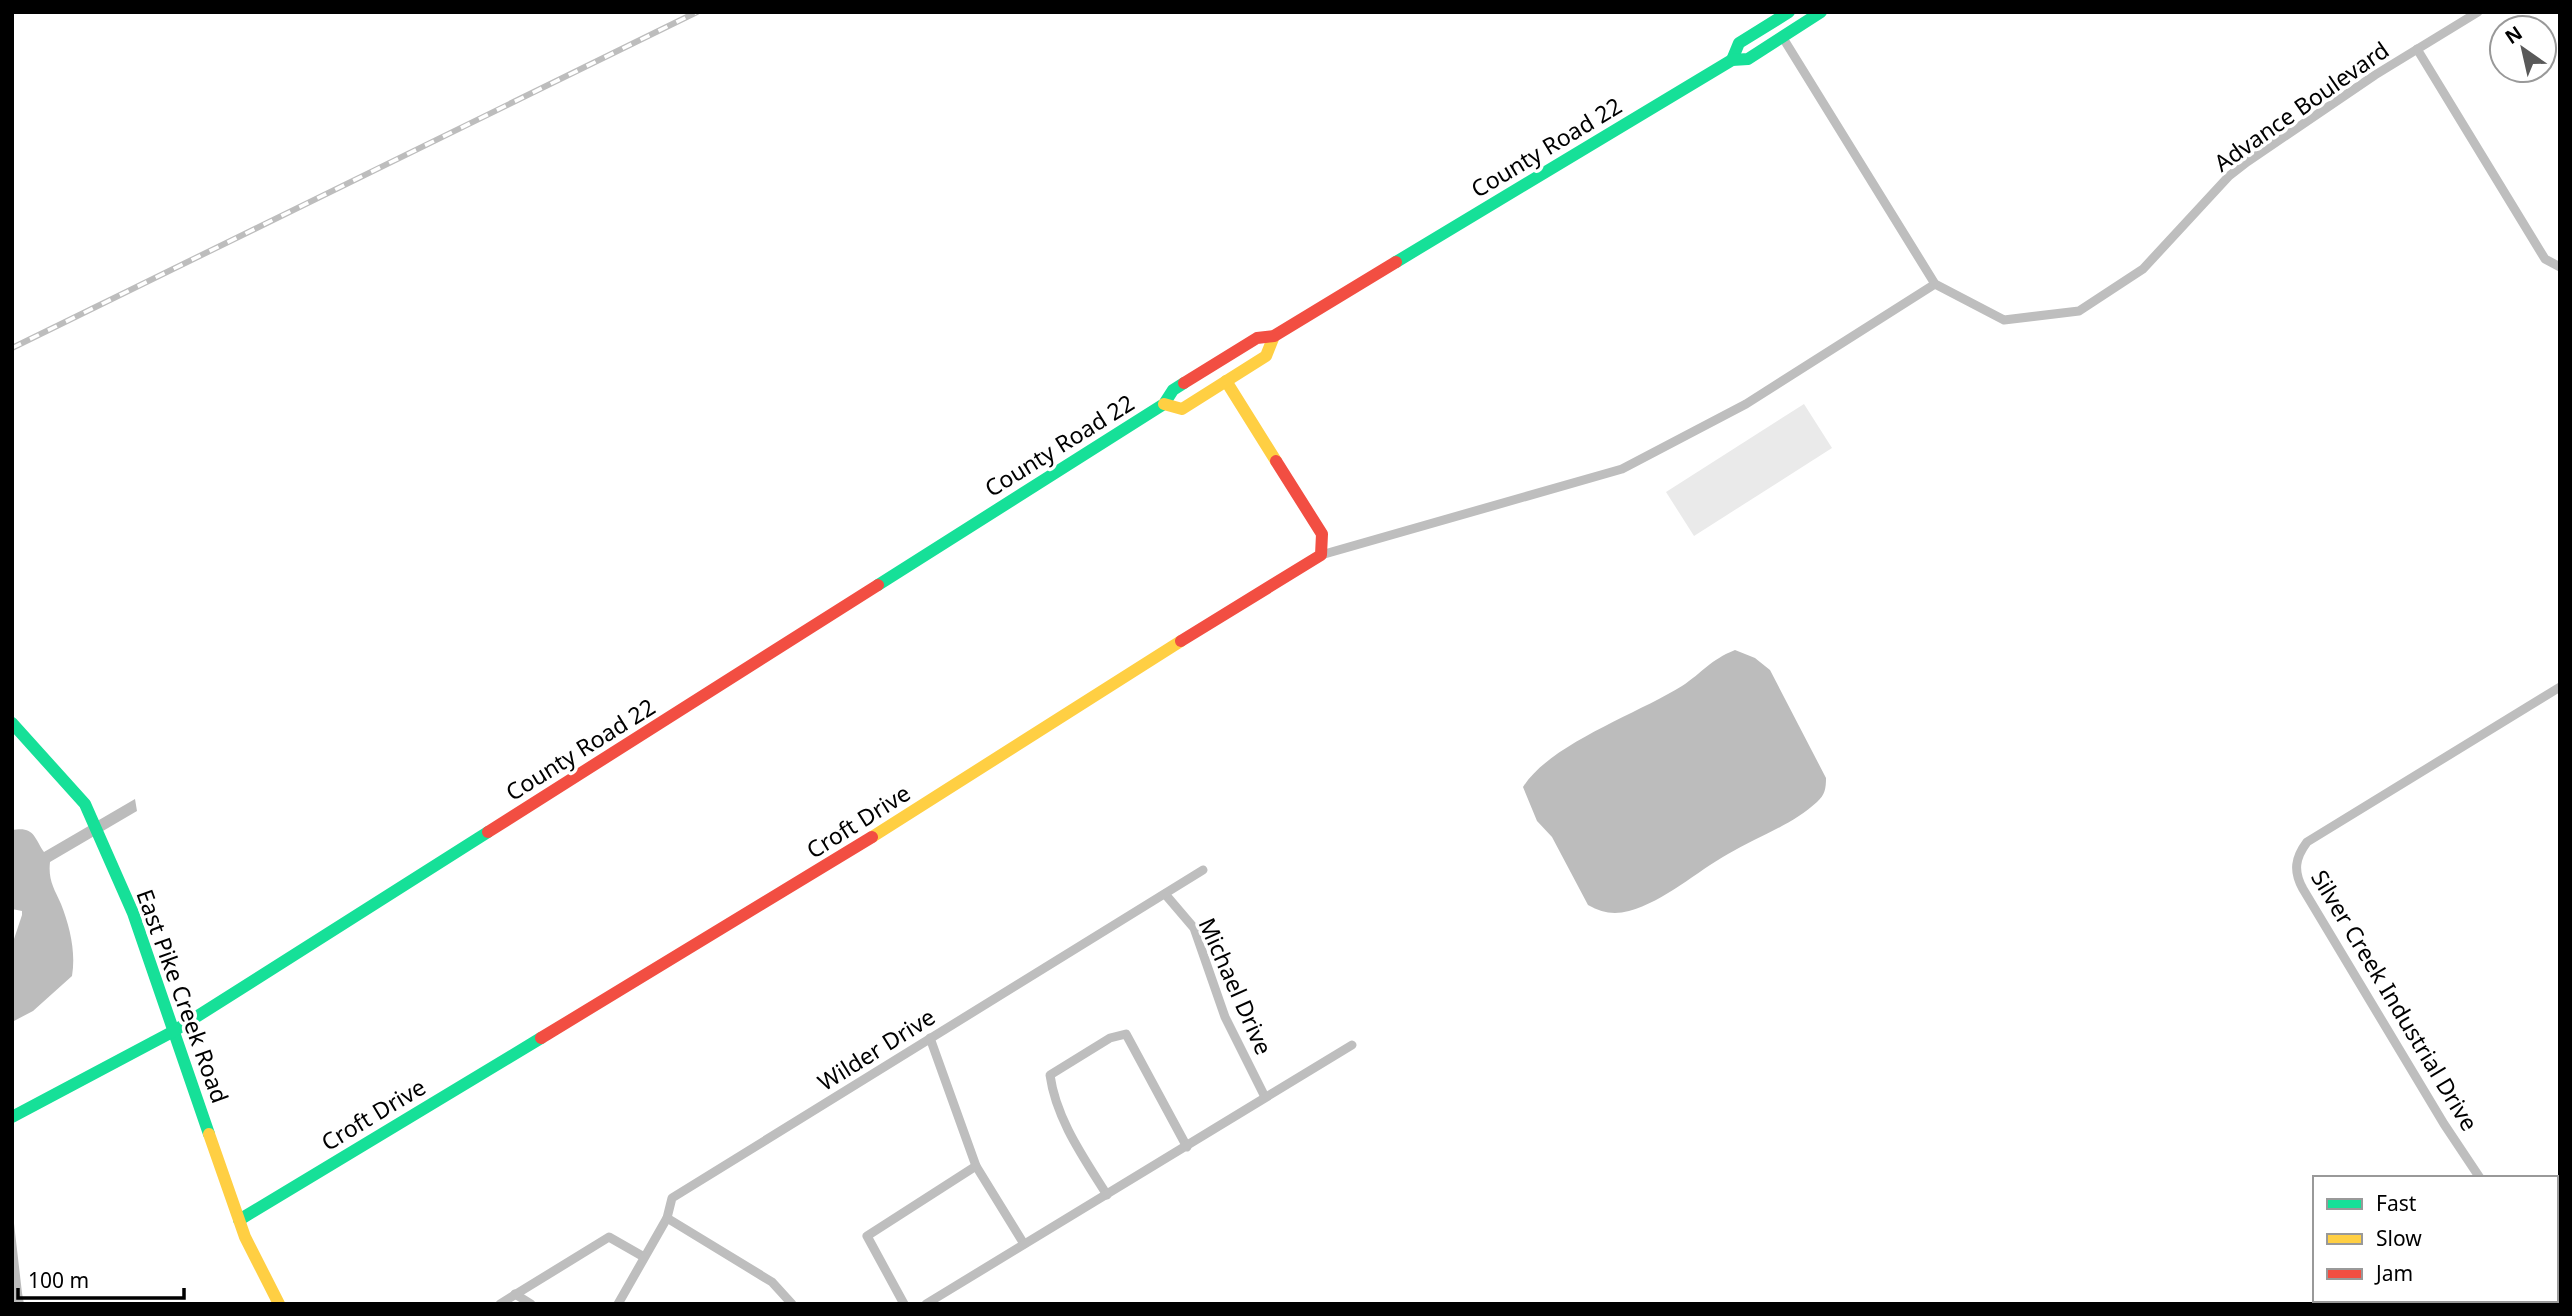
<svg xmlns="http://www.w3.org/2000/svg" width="2572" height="1316" viewBox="0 0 2572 1316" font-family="'Noto Sans',sans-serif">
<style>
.green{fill:#eaeaea}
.water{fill:#bcbcbc}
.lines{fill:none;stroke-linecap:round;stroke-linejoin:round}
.street{stroke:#bebebe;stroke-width:9}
.fast{stroke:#16e098;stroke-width:12}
.slow{stroke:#ffcf43;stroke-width:12}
.jam{stroke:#f24e42;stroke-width:12}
.rail-casing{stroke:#bdbdbd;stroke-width:6}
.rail{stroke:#fff;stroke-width:3.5;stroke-dasharray:10;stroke-linecap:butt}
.labels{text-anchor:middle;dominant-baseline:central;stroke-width:7;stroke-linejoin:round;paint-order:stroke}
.street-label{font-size:23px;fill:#000;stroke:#fff}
</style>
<rect width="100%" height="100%" fill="#fff"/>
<path class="green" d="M1804,404L1832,448L1694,536L1666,492Z"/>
<g class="water">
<path d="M1735,650L1755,658L1770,670L1826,778C1826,788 1825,795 1817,802C1792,825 1757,837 1728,854C1696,872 1665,901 1629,911C1614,915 1602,913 1588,905L1552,837L1537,821L1523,787C1550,744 1637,714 1682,686C1703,672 1710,660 1735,650Z"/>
<path d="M135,799L137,811L50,862C48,880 54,888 61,904C70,927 76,952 72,976L33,1011L12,1022V945L22,915V911L12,909V830C34,826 34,837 44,852Z"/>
<path d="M12,1206L22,1293L24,1304H12Z"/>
</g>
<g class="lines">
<g class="street">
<path d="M1783,38L1935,284L2004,320L2079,311L2143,269L2229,176L2247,162L2375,75L2478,12"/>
<path d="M2417,49L2545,259L2560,267"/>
<path d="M1321,555L1622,469L1746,404L1935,284"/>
<path d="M1165,894L1194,928L1225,1017L1265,1097"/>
<path d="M930,1038L976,1166L1024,1244"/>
<path d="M2480,1178L2444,1124L2303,889C2293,871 2295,858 2307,842L2560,687"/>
<path d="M2556,1184L2560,1182"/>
<path d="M1107,1195C1084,1158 1056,1119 1050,1075L1110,1038L1126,1034L1187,1147"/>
<path d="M667,1218L772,1282L792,1304"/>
<path d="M515,1294L531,1304"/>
<path d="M2556,1298L2560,1304"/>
<path d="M500,1304L609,1237L644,1257"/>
<path d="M618,1304L667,1218L672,1198L1203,870"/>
<path d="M904,1304L867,1236L976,1166"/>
<path d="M926,1304L1352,1045"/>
</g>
<g class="fast">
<path d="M1732,60L1739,43L1789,12"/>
<path d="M1396,262L1732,60L1748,59L1821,12"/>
<path d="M878,585L1164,404L1173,390L1184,383"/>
<path d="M12,723L85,804L133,913L209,1134"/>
<path d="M12,1117L174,1031L488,832"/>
<path d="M239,1220L541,1038"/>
</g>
<g class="slow">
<path d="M1226,381L1276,461"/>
<path d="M1164,404L1182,409L1266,356L1274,336"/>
<path d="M872,837L1181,641"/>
<path d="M209,1134L245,1237L279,1304"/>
</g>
<g class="jam">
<path d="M1184,383L1257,338L1274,336L1396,262"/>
<path d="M1181,641L1321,555L1322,534L1276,461"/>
<path d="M488,832L878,585"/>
<path d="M541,1038L872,837"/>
</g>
<g class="rail-casing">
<path id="rail" d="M12,348L697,12"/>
</g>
<use href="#rail" class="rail"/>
</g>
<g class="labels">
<g class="street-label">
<text transform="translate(2301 106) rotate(-35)">Advance Boulevard</text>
<text transform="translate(1546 147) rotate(-31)">County Road 22</text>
<text transform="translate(1059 445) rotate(-32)">County Road 22</text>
<text transform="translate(580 749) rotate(-32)">County Road 22</text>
<text transform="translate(858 821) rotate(-32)">Croft Drive</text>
<text transform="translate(1236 986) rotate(66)">Michael Drive</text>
<text transform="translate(183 996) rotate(70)">East Pike Creek Road</text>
<text transform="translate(2395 1000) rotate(59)">Silver Creek Industrial Drive</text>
<text transform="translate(876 1049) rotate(-32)">Wilder Drive</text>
<text transform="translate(373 1114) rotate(-31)">Croft Drive</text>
</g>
</g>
<rect width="2572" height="1316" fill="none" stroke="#000000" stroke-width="28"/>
<rect x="2313" y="1176" width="245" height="126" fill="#ffffff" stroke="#999999" stroke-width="2"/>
<rect x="2327" y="1199" width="35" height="10" fill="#16e098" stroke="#999999" stroke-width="2"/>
<text x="2376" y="1211" font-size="21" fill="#000000">Fast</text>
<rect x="2327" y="1234" width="35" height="10" fill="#ffcf43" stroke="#999999" stroke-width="2"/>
<text x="2376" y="1246" font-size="21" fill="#000000">Slow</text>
<rect x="2327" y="1269" width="35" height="10" fill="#f24e42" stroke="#999999" stroke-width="2"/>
<text x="2376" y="1281" font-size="21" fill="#000000">Jam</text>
<g transform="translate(2523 49) rotate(326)"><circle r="33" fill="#ffffff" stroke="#999999" stroke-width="2"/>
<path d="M0-5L12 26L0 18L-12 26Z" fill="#595959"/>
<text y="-10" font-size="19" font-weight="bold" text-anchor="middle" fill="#000000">N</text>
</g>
<path d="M18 1288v10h166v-10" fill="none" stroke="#000000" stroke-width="3.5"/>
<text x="28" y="1288" font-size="21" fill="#000000" stroke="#ffffff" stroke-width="5" paint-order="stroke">100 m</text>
</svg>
